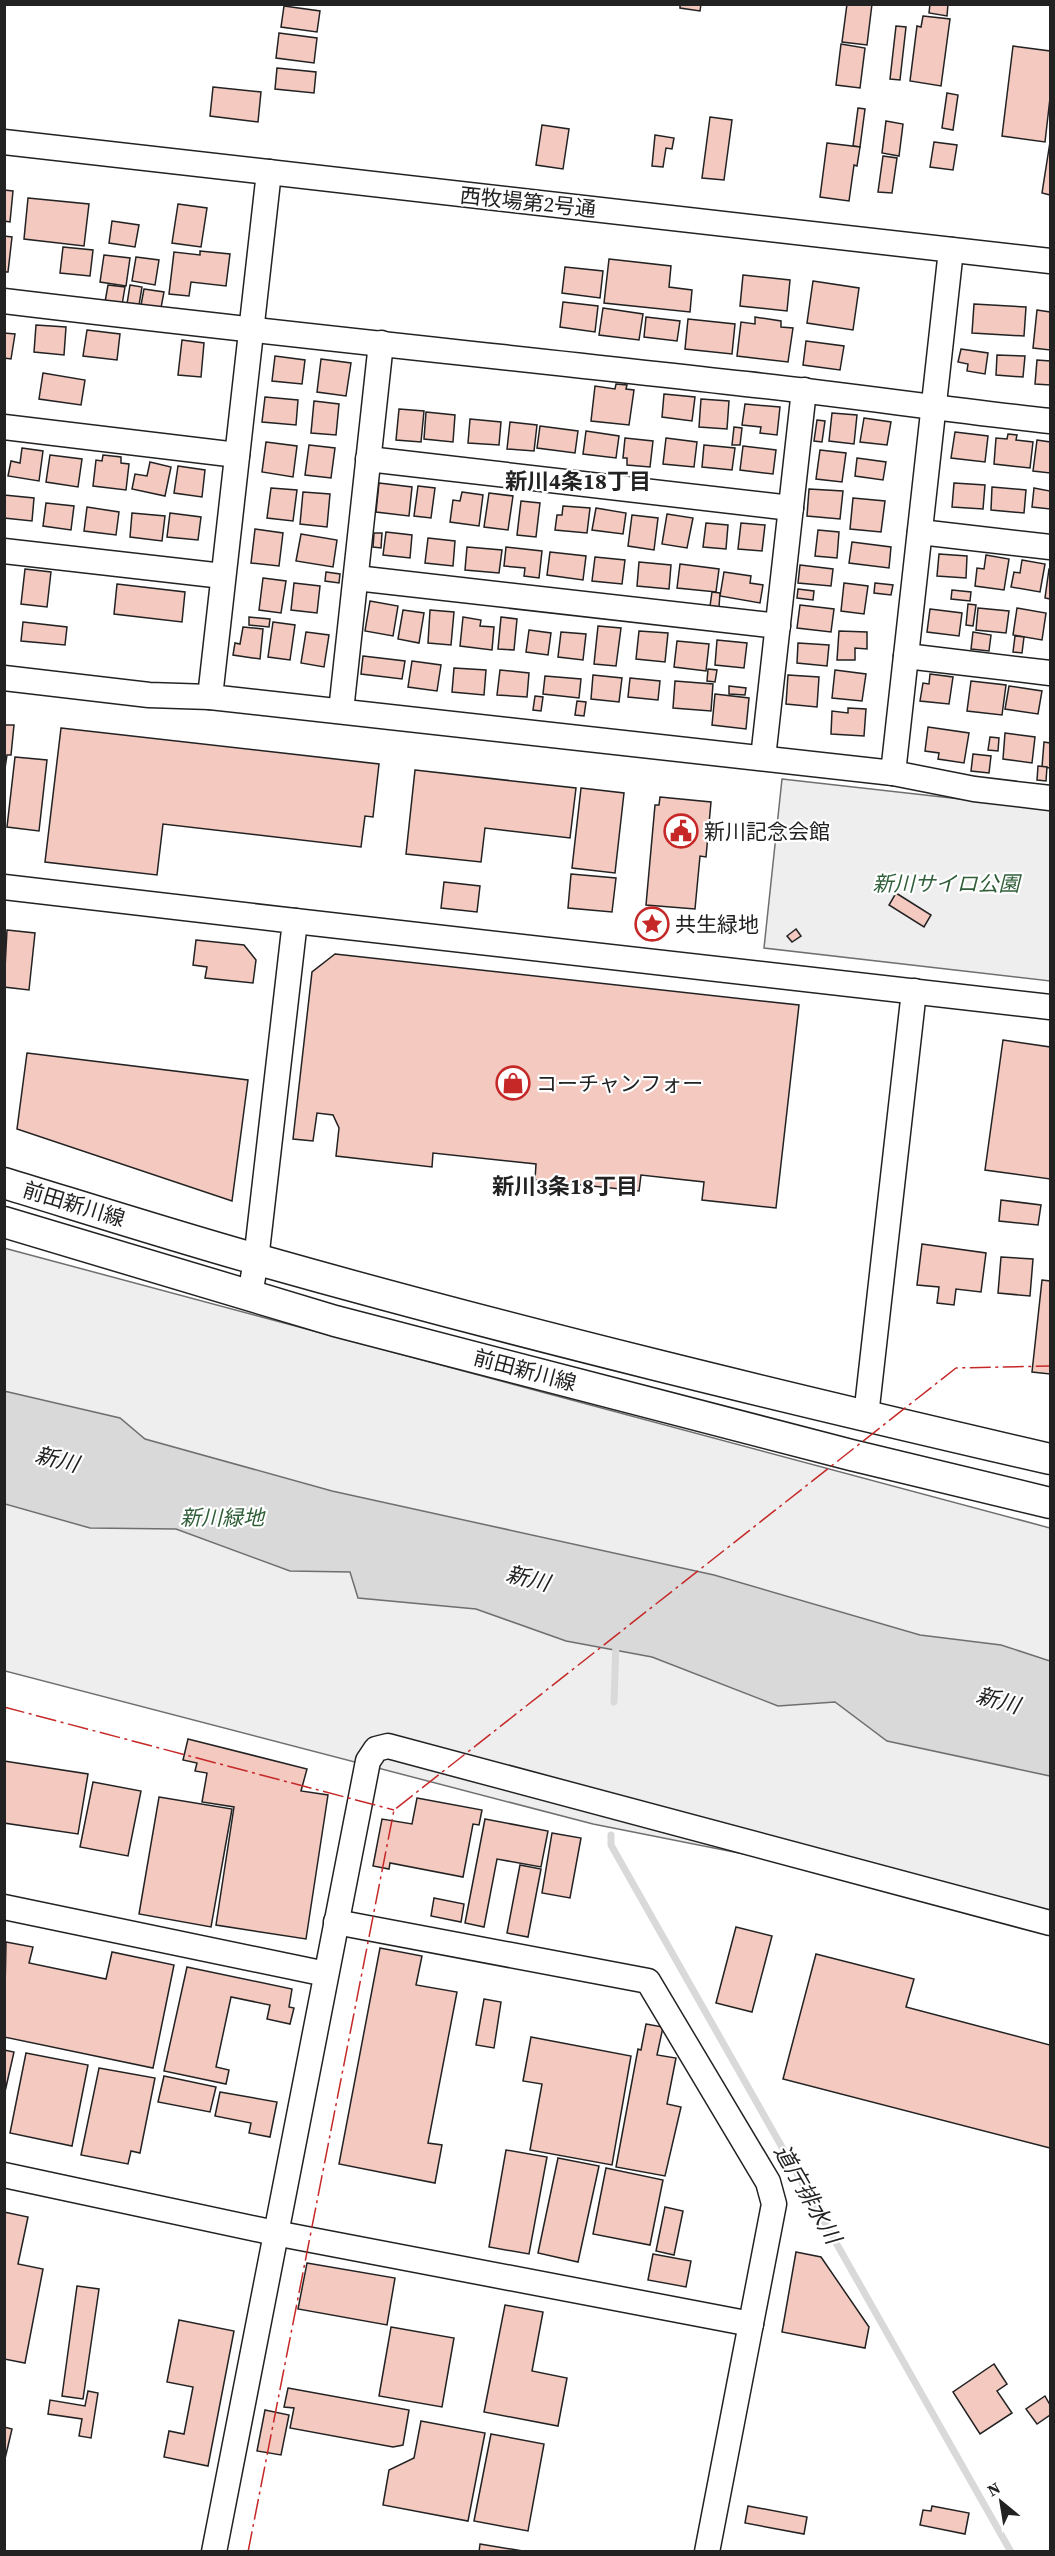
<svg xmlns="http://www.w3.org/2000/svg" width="1055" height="2556" viewBox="0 0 1055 2556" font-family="'Source Serif 4','Noto Sans JP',serif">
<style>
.green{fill:#eee;stroke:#6f6f6f;stroke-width:1.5}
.water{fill:#d9d9d9;stroke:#6f6f6f;stroke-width:1.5}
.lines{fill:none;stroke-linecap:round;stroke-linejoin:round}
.stream{stroke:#d9d9d9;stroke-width:7}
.building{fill:#f3c9c0;stroke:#222;stroke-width:1.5}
.minor-casing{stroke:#222;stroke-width:27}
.major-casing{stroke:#222;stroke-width:33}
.minor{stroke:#fff;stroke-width:24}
.major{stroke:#fff;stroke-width:30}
.power{stroke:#c62828;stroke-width:1.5;stroke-dasharray:21 4.5 3 4.5;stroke-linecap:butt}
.labels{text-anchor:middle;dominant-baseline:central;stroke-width:4.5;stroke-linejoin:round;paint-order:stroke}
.street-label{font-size:21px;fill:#222;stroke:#fff}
.poi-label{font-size:21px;fill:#222;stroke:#fff;text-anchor:start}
.park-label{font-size:21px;font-style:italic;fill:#2f5e38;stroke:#fff}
.neighbourhood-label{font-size:22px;font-weight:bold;fill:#222;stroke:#fff}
.water-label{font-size:22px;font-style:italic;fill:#222;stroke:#fff}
</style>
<rect width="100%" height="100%" fill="#fff"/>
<g class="green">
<path d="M782,779L1050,809V981L764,948Z"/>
<path d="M4,1248L1050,1528V1915L593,1824L5,1671Z"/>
</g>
<path class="water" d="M4,1391L120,1418L145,1439L332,1491L714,1575L920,1635L1001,1645L1050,1661V1776L887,1741L835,1702L778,1706L652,1657L566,1641L476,1609L358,1598L350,1572L290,1571L176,1529L90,1528L5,1504Z"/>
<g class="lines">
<g class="stream">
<path d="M614,1702L616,1641"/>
<path d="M611,1835V1845L1011,2552"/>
</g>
</g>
<g class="building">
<path d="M680,4H701L700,11L680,8Z"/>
<path d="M847,4H872L867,45L842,42Z"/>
<path d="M930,4H948L947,16L929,13Z"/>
<path d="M284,6L320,11L317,32L281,27Z"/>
<path d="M923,16L950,19L941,86L910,81L917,26L921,27Z"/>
<path d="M896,26L906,27L900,80L890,79Z"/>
<path d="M279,33L317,38L314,63L276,58Z"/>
<path d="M841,44L865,48L860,88L836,85Z"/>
<path d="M1013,46L1050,51V98L1045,142L1002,136Z"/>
<path d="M277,68L316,72L314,93L275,89Z"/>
<path d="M213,87L261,92L258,122L210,116Z"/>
<path d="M947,93L958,95L953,130L942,128Z"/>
<path d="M858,108L865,109L860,147L853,146Z"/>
<path d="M710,117L732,120L724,180L702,178Z"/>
<path d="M886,121L903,124L899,156L882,153Z"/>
<path d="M542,125L569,129L563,169L536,165Z"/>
<path d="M655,135L674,138L672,149L666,148L663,167L652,166Z"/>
<path d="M934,142L957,145L953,170L930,167Z"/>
<path d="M1050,142V195L1042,193Z"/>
<path d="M827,143L860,147L857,166L854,165L849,201L820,197Z"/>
<path d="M883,156L897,158L892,193L878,192Z"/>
<path d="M4,190L13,191L10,222L4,221Z"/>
<path d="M28,198L89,204L84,246L24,239Z"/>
<path d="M178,204L207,208L201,247L172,243Z"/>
<path d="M112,221L139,225L135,247L109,243Z"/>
<path d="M4,236L12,237L8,272H4Z"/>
<path d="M63,247L93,250L90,276L60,273Z"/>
<path d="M200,251L230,254L226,286L191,282L189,296L169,294L174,252L200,255Z"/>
<path d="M104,255L130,258L126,286L100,282Z"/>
<path d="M136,257L159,260L155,285L132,281Z"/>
<path d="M609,259L671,266L669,287L692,290L690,312L604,303Z"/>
<path d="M565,267L603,271L600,298L562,293Z"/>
<path d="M743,275L790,280L787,311L740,306Z"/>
<path d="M813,281L859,288L853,330L807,323Z"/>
<path d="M108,285L125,287L122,305L105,302Z"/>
<path d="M130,285L142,287L139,305L127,304Z"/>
<path d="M144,289L164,292L161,308L141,305Z"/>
<path d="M563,302L598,306L595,332L560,327Z"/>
<path d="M974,304L1026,307L1024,336L972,333Z"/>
<path d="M603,308L643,314L639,340L599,335Z"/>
<path d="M1037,310L1050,312V350L1033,348Z"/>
<path d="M646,317L680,321L677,341L644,337Z"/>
<path d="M755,317L781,321V327L793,328L788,362L737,356L741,322L755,324Z"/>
<path d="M688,319L735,324L732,354L685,349Z"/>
<path d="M36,325L66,327L64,355L34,352Z"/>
<path d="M87,330L120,334L117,360L83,356Z"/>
<path d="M4,333L15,334L11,359L4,358Z"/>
<path d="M182,340L204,343L201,377L178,375Z"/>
<path d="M806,341L844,346L840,370L803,365Z"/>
<path d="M961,349L988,353L985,374L967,371L968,364L958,362Z"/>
<path d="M997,355L1025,356L1023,377L996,375Z"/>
<path d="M275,356L305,360L302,384L272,381Z"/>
<path d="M321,359L351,363L346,396L317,392Z"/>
<path d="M1037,360L1050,361V385L1035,384Z"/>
<path d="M43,373L85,380L81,405L39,399Z"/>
<path d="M616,384L627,385L626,389L634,390L629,425L591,421L595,386L615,389Z"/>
<path d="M664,394L695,397L692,421L662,417Z"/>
<path d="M265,397L298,400L296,425L262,422Z"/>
<path d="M701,399L729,401L727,429L699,427Z"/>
<path d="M314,401L339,404L336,435L311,433Z"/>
<path d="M745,404L780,407L777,435L760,433L761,427L742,425Z"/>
<path d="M399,409L424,411L421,442L396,440Z"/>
<path d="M426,412L455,415L453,442L424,439Z"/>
<path d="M832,413L857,415L854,444L829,441Z"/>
<path d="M864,418L891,422L887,445L860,442Z"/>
<path d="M470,419L501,422L499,445L468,443Z"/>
<path d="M817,420L825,421L822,442L814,441Z"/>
<path d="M510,422L537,425L534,451L507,449Z"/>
<path d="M540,426L578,431L575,453L537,448Z"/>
<path d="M734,427L742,428L740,445H732Z"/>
<path d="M586,431L619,436L616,458L583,454Z"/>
<path d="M955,432L988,436L985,462L951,458Z"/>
<path d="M1008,434L1017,435L1016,440L1033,442L1030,468L994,464L996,438L1007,439Z"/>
<path d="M625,438L653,441L650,467L627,465V458H623Z"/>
<path d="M666,438L697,442L694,467L663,464Z"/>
<path d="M1037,440L1050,442V473L1033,471Z"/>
<path d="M266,442L297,446L293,477L262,472Z"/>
<path d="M309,445L335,448L331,478L305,475Z"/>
<path d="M704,445L735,448L732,470L702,467Z"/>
<path d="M743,446L776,450L773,474L740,470Z"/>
<path d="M22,448L43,451L39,481L8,476L11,461L20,463Z"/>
<path d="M820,450L846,453L842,482L816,479Z"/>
<path d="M50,455L82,459L78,487L46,482Z"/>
<path d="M103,455L121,457V463L129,464L126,490L93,486L96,460L102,461Z"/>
<path d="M857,458L886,462L883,480L855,476Z"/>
<path d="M150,462L171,467L165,496L132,489L135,474L147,476Z"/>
<path d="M178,466L205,470L202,497L174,493Z"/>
<path d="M379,483L412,487L409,516L376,512Z"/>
<path d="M954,483L985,485L983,509L952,507Z"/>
<path d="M418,486L435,488L431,518L414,516Z"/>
<path d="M992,487L1026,490L1024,513L991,510Z"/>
<path d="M271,488L297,490L293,521L267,518Z"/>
<path d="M1034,488L1050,491V509L1032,507Z"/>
<path d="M809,489L843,491L840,519L807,516Z"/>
<path d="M303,492L330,494L327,527L300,524Z"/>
<path d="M462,492L483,495L479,526L450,522L453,500L460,501Z"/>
<path d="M489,493L513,496L508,530L484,527Z"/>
<path d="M4,495L34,498L32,521L4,518Z"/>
<path d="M853,498L885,501L881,532L850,529Z"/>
<path d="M521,501L540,503L536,537L517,535Z"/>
<path d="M46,503L74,506L71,530L43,526Z"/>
<path d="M563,506L590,508L587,533L555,530L557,515H562Z"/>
<path d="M87,507L119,512L116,535L84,531Z"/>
<path d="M596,508L626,513L623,534L592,530Z"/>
<path d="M132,513L165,516L162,541L130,537Z"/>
<path d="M170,513L201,517L198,540L167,537Z"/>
<path d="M667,514L693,518L687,548L662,544Z"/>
<path d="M632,515L658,518L654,550L628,546Z"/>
<path d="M706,523L728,525L726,549L703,547Z"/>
<path d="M741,523L765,525L762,551L738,549Z"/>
<path d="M255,529L283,533L279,566L251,563Z"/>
<path d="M818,530L839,532L837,558L815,556Z"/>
<path d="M386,532L412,535L410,558L383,555Z"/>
<path d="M374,533H382L381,548L373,547Z"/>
<path d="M301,534L337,540L333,567L296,561Z"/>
<path d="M428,538L455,541L453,566L425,563Z"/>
<path d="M852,542L891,547L889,568L849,563Z"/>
<path d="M467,547L502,550L499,573L465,570Z"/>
<path d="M506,547L542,551L539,578L524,576L525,568L504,566Z"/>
<path d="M550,552L586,556L583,580L547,575Z"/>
<path d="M939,554L967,556L966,578L937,576Z"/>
<path d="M986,555L1009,559L1004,590L975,586L977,568L984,569Z"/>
<path d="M595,557L625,560L622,584L592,581Z"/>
<path d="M1022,560L1045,564L1040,592L1011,587L1014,572L1020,573Z"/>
<path d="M639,562L671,565L669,589L637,586Z"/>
<path d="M680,564L719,569L716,592L677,588Z"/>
<path d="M800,565L833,569L831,586L798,583Z"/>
<path d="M25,569L51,572L47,607L21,604Z"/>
<path d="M1049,569H1050V599L1045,598Z"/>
<path d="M326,572L340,574L339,583L325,581Z"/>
<path d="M724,572L751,576L750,583L763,585L760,603L720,596Z"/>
<path d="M263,578L286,581L281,613L259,610Z"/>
<path d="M294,583L320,586L317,613L291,610Z"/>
<path d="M844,583L868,586L864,614L841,611Z"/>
<path d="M875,583L893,585L891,595L874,593Z"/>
<path d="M117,584L185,592L182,622L114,614Z"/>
<path d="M798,589L814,591L813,600L797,598Z"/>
<path d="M952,590L971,592L970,601L951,599Z"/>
<path d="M712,592L720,593L719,607L710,606Z"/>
<path d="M370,601L398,606L393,636L365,631Z"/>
<path d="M968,604L976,605L973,626L966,625Z"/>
<path d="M800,605L834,609L831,632L797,628Z"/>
<path d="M978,608L1009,611L1006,633L976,630Z"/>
<path d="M1017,608L1046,613L1042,640L1013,635Z"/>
<path d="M930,609L962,613L959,636L927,632Z"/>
<path d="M403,610L424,613L419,643L398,639Z"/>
<path d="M430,610L454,612L451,645L428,643Z"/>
<path d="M249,617L270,619L269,627L249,625Z"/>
<path d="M463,617L481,620L480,626L494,627L492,650L460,646Z"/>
<path d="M501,617L517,619L514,650L498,649Z"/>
<path d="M23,622L67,627L65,645L21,641Z"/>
<path d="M273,622L295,625L290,660L268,657Z"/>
<path d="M598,626L621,628L616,666L594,664Z"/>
<path d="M243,627L263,629L260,659L233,655L235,643L240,644Z"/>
<path d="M529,630L551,633L548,655L526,652Z"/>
<path d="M639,631L668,633L665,662L636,659Z"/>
<path d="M839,631L867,632V649L855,648V660H837Z"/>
<path d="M306,632L329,635L324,667L301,663Z"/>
<path d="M561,632L586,634L583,660L558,657Z"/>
<path d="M973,632L991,635L989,651L971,649Z"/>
<path d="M1015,636L1024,637L1022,653L1013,652Z"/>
<path d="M717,640L747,643L744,668L715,665Z"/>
<path d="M677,641L709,644L706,671L674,667Z"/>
<path d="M798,643L829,645L827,666L797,663Z"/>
<path d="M363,656L405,661L402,679L361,674Z"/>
<path d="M412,661L441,665L437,691L408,687Z"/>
<path d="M454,668L486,670L484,695L452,692Z"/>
<path d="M708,669L717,670L715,682L707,681Z"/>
<path d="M500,670L529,673L527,697L497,695Z"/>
<path d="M835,670L866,674L862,701L832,698Z"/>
<path d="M930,674L953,677L949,704L920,701L923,683L929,684Z"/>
<path d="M593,675L622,678L619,702L591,699Z"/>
<path d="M788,675L819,677L817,707L786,704Z"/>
<path d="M545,676L581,679L579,698L543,694Z"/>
<path d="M630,678L660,681L658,700L628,697Z"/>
<path d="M675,681L713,684L711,711L673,708Z"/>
<path d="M971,681L1006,685L1002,715L967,711Z"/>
<path d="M729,686L746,688L745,695L729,694Z"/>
<path d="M1009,686L1042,691L1038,714L1005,709Z"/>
<path d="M715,694L749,698L746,729L712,725Z"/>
<path d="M535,696L543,697L541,711L533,710Z"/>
<path d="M577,701L586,702L584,716L575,715Z"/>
<path d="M848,708L866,709L864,736L831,734L832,711L848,713Z"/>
<path d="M4,725H14L11,755H7L4,775Z"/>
<path d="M928,727L969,733L964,763L938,759L939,753L925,751Z"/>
<path d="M61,728L379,764L373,817L365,816L361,847L163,824L157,875L45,862Z"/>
<path d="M1005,733L1035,737L1032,763L1003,759Z"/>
<path d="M990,737L999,738L998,751L988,750Z"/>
<path d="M1044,742L1050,743V768L1042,767Z"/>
<path d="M973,754L991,756L989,773L971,771Z"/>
<path d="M15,757L47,760L39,831L7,827Z"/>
<path d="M1038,766L1047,767L1046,781L1037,780Z"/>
<path d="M415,770L576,788L570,838L485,828L481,862L406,854Z"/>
<path d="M581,788L624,793L615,873L572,868Z"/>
<path d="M660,797L711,802L706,857L700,856L695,909L646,905L655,805H659Z"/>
<path d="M571,874L616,878L612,912L568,908Z"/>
<path d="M444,882L480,886L477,912L441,908Z"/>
<path d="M896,893L931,915L924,927L889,905Z"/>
<path d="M796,929L801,936L792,942L787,936Z"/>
<path d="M7,930L35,933L29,990L4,987Z"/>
<path d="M196,940L244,945L256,960L253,983L205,978L207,967L193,965Z"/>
<path d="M335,954L799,1005L776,1208L702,1200L704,1182L641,1175L639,1191L535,1180L536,1164L433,1153L432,1167L336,1156L339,1128L333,1115L317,1113L313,1141L293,1139L312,972Z"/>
<path d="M1003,1040L1050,1047V1179L985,1170Z"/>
<path d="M27,1053L248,1080L232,1201L17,1129Z"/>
<path d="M1001,1200L1041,1205L1038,1225L999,1221Z"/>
<path d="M922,1244L986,1253L981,1292L956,1289L954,1305L937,1303L939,1287L917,1285Z"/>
<path d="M1001,1257L1033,1259L1030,1296L998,1293Z"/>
<path d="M1042,1280L1050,1281V1374L1032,1372Z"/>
<path d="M188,1739L307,1769L301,1791L328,1795L306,1939L216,1925L234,1807L202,1802L207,1773L195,1771L197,1763L183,1760Z"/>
<path d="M4,1761L88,1774L78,1834L4,1823Z"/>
<path d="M93,1782L141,1791L128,1856L80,1847Z"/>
<path d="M159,1797L232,1809L211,1927L139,1914Z"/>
<path d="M417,1798L482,1810L479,1825L473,1824L463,1877L390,1863L389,1869L373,1866L382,1819L412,1824Z"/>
<path d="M485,1819L548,1831L541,1867L497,1859L484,1927L465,1923Z"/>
<path d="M552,1833L581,1838L570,1898L542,1893Z"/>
<path d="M520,1865L541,1869L528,1937L507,1933Z"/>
<path d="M434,1898L464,1904L461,1922L431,1916Z"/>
<path d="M736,1927L772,1936L752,2012L716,2003Z"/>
<path d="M6,1942L33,1947L29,1963L106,1979L112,1952L174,1965L153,2068L4,2037Z"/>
<path d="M380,1948L422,1956L416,1985L457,1992L428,2143L442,2145L435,2183L339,2164Z"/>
<path d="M816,1954L914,1979L906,2007L1050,2045V2148L783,2079Z"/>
<path d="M187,1967L292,1989L289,2007L294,2008L290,2024L267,2019L270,2005L231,1997L216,2067L229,2070L226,2084L164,2071Z"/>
<path d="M484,1999L501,2002L494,2048L476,2045Z"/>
<path d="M646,2024L663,2027L657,2055L676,2058L667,2104L681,2107L665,2176L616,2167L638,2049L641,2050Z"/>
<path d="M531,2037L631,2056L612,2165L530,2150L542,2084L523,2081Z"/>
<path d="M4,2050L14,2052L4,2096Z"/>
<path d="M26,2053L88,2065L72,2146L10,2133Z"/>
<path d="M99,2068L155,2078L140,2153L131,2151L128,2164L81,2155Z"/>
<path d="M164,2076L216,2087L210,2112L158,2102Z"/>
<path d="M220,2092L277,2102L270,2137L249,2133L251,2123L215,2116Z"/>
<path d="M506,2150L547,2157L529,2254L489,2247Z"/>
<path d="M558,2158L599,2166L578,2262L538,2253Z"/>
<path d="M606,2168L663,2180L650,2245L593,2234Z"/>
<path d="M665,2207L683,2211L674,2255L656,2251Z"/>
<path d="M4,2212L28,2217L18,2264L43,2269L25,2363L4,2359Z"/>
<path d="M796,2252L821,2257L869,2327L865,2348L782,2332Z"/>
<path d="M653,2254L691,2261L686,2287L648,2280Z"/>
<path d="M307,2263L395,2278L387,2325L298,2309Z"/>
<path d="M77,2286L99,2289L83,2399L62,2396Z"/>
<path d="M505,2305L543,2312L532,2371L567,2378L558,2426L484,2412Z"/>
<path d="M179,2320L234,2331L208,2466L164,2457L169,2431L184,2434L193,2387L167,2382Z"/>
<path d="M391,2327L454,2338L442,2407L379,2396Z"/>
<path d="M994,2364L1007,2384L997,2391L1012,2413L980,2434L953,2392Z"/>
<path d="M288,2388L409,2410L403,2445L393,2447L290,2428L294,2408L284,2407Z"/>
<path d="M88,2391L98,2393L91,2438L79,2436L82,2419L48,2414L50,2400L85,2406Z"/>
<path d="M1045,2396L1050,2405V2415L1037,2424L1026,2409Z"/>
<path d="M265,2410L289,2415L281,2455L257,2451Z"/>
<path d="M421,2421L485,2433L468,2521L383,2505L389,2470L414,2458Z"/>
<path d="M4,2427L12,2429L4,2463Z"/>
<path d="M491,2434L544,2444L528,2531L474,2521Z"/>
<path d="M748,2506L807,2517L804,2534L745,2523Z"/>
<path d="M932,2506L969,2513L965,2534L920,2525L923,2510L931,2511Z"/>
<path d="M480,2544L529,2552H479Z"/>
</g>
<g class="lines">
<g class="minor-casing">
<g id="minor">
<path d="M4,142L1050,261"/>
<path d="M269,172L210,697L893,773L951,250"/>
<path d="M4,301C251,331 499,356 746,384C848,395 949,410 1050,421"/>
<path d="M4,427L237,455"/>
<path d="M368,459L791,508"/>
<path d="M920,532L1050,547"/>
<path d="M4,551L223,576"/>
<path d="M356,578L778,626"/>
<path d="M906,656L1050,673"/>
<path d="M4,678L149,695L210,697"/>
<path d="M341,711L381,343"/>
<path d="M763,758L804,390"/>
<path d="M893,773L974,789L1050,798"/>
<path d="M4,887L295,921L256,1260L250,1295"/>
<path d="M295,921L1050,1007"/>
<path d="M866,1416L914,991"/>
<path d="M4,1907L326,1974"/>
<path d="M336,1922L648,1981L768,2182L774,2204L707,2552"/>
<path d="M4,2175L275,2233L751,2324"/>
<path d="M214,2552L368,1761L376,1749L388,1746L1050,1923"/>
</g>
</g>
<g class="major-casing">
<g id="major">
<path d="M4,1183C89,1209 174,1236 259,1260C521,1334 786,1398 1050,1459"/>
<path d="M4,1222L335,1321L851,1455L1050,1503"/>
</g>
</g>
<use href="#minor" class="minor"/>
<use href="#major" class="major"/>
<g class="power">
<path d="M4,1707L394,1810"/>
<path d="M248,2552L394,1810L956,1368L1050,1366"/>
</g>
</g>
<defs>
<g id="civic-ring" transform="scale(1.725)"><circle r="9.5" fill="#fff" stroke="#c62828" stroke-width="1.5"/><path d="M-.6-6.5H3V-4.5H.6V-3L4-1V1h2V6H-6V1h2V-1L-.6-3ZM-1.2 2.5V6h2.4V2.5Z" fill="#c62828"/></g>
<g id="sight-ring" transform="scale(1.725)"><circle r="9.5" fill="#fff" stroke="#c62828" stroke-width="1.5"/><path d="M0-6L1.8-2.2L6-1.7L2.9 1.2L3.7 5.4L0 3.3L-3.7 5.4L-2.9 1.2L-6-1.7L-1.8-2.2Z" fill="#c62828"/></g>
<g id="shop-ring" transform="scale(1.725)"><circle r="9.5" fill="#fff" stroke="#c62828" stroke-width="1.5"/><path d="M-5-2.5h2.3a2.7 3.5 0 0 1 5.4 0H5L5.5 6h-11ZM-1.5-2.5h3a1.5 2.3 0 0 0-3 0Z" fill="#c62828"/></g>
</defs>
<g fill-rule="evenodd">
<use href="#civic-ring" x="681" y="831"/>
<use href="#sight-ring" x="652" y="924"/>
<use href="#shop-ring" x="513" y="1083"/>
</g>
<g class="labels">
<g class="street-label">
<text transform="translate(528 202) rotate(6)">西牧場第2号通</text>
<text transform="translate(74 1204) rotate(17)">前田新川線</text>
<text transform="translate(525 1370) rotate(15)">前田新川線</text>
</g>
<g class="poi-label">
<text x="704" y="831">新川記念会館</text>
<text x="675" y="924">共生緑地</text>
<text x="536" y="1083">コーチャンフォー</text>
</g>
<g class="park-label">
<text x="946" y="883">新川サイロ公園</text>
<text x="222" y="1517">新川緑地</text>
</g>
<g class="neighbourhood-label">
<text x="578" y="481">新川4条18丁目</text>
<text x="565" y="1186">新川3条18丁目</text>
</g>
<g class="water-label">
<text transform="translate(57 1459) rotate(14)">新川</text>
<text transform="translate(528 1578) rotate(14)">新川</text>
<text transform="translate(998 1700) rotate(15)">新川</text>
<text transform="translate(808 2194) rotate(60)">道庁排水川</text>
</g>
</g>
<rect width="1055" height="2556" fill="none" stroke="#222222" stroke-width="12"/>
<g transform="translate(1001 2502) rotate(330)" stroke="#ffffff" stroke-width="4.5" paint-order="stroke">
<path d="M0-4.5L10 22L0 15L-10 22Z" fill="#222222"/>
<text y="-9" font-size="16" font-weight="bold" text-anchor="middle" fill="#222222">N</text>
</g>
</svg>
